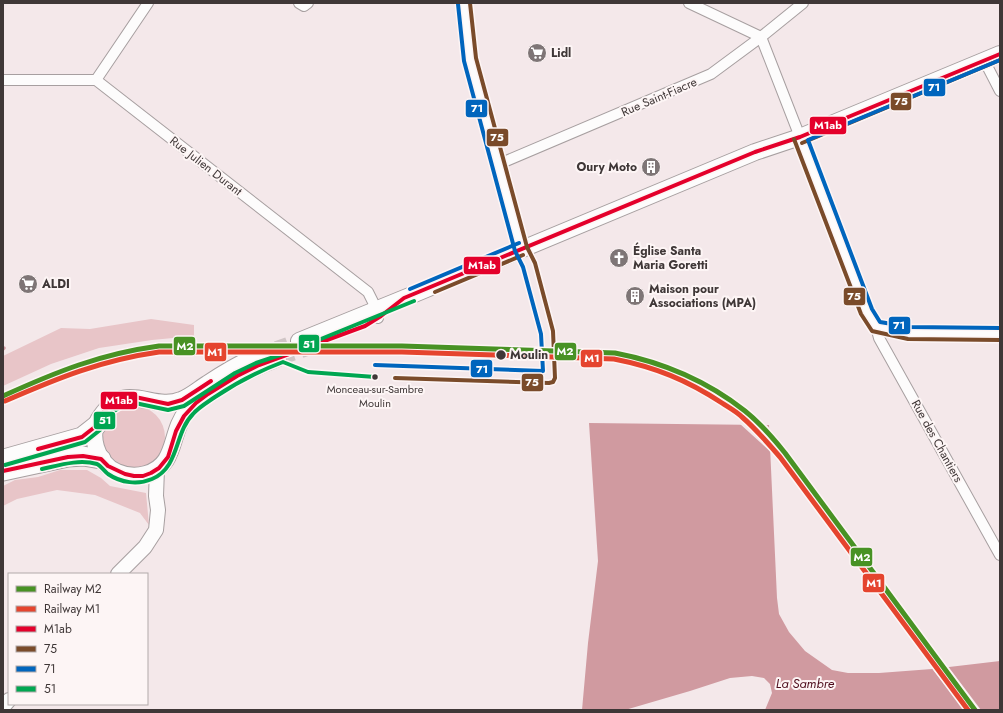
<svg xmlns="http://www.w3.org/2000/svg" width="1003" height="713" viewBox="0 0 1003 713" font-family="Jost,sans-serif">
<style>
.green{fill:#e8c5c8}
.water{fill:#d09aa0}
.pier{fill:#f4e8ea}
.lines{fill:none;stroke-linecap:round;stroke-linejoin:round}
.stream{stroke:#d09aa0;stroke-width:3.5}
.primary-tunnel{stroke:#d0c5c6;stroke-width:16;stroke-dasharray:16 8;stroke-linecap:butt}
.street-casing{stroke:#a79fa0;stroke-width:12}
.secondary-casing{stroke:#a79fa0;stroke-width:16}
.primary-casing{stroke:#a79fa0;stroke-width:18}
.highway-casing{stroke:#a79fa0;stroke-width:21}
.street{stroke:#fdfcfc;stroke-width:10}
.secondary{stroke:#fdfcfc;stroke-width:14}
.primary{stroke:#fdfcfc;stroke-width:16}
.highway{stroke:#fdfcfc;stroke-width:19}
.bus-1-casing{stroke:#fdf5f5;stroke-width:7}
.bus-2-casing{stroke:#fdf5f5;stroke-width:7}
.bus-3-casing{stroke:#fdf5f5;stroke-width:7}
.bus-4-casing{stroke:#fdf5f5;stroke-width:7}
.bus-1{stroke:#e4002b;stroke-width:4}
.bus-2{stroke:#7a4b2a;stroke-width:4}
.bus-3{stroke:#0065bd;stroke-width:4}
.bus-4{stroke:#00a651;stroke-width:4}
.rail-1-casing{stroke:#fdf5f5;stroke-width:8}
.rail-2-casing{stroke:#fdf5f5;stroke-width:8}
.rail-1{stroke:#489224;stroke-width:5}
.rail-2{stroke:#e5442e;stroke-width:5}
.stop-dot{fill:#3f3737;stroke:#fdf5f5;stroke-width:1.5}
.labels{text-anchor:middle;dominant-baseline:central;stroke-width:4;stroke-linejoin:round;paint-order:stroke}
.bus-label{font-size:11px;fill:#3f3737;stroke:#fdf5f5}
.poi-label{font-size:12px;font-weight:bold;fill:#3f3737;stroke:#fdf5f5;text-anchor:start}
.street-label{font-size:12px;fill:#3f3737;stroke:#fdf5f5}
.stop-label{font-size:12px;font-weight:bold;fill:#3f3737;stroke:#fdf5f5;text-anchor:start}
.water-label{font-size:13px;font-style:italic;fill:#4e0c1c;stroke:#fdf5f5}
.line-badge{stroke:#fdf5f5;stroke-width:1.5}
.badge-label{font-size:11px;text-anchor:middle;font-weight:bold;fill:#fff}
</style>
<rect width="100%" height="100%" fill="#f4e8ea"/>
<g class="green">
<path d="M151,319L194,325V336L152,340L99,348L51,364L3,386V356L61,328L90,329Z"/>
<circle cx="134" cy="437" r="31"/>
<path d="M60,470H87L101,478L110,486L146,493L149,525L140,513L95,495L57,490L17,499L3,506V486L15,480L38,477Z"/>
</g>
<path class="water" d="M589,423L769,425L777,598L779,614L789,632L805,651L832,670L848,673H879L932,669L1000,661V710H765L772,693L770,684L764,678L752,676L730,678L690,691L625,710H582L588,643L598,561Z"/>
<g class="pier">
<path d="M739,423H765L771,430L772,453Z"/>
<path d="M947,665L981,710H964L931,667Z"/>
</g>
<g class="lines">
<path class="stream" d="M3,349L4,348"/>
<g class="primary-tunnel">
<path d="M254,357L288,345"/>
<path d="M278,358L327,341"/>
</g>
<g class="street-casing">
<g id="street">
<path d="M299,3L304,6L308,3"/>
<path d="M464,3L470,59L521,249"/>
<path d="M689,3L761,37L800,137"/>
<path d="M984,60L1000,91"/>
<path d="M3,80H96L368,292L377,310L378,318"/>
<path d="M96,80L148,3"/>
<path d="M499,164L711,74L761,37L803,3"/>
<path d="M876,327L879,338L1000,555"/>
</g>
</g>
<g class="secondary-casing">
<g id="secondary">
<path d="M800,137L867,312L876,327L909,333L1000,334"/>
<path d="M118,574L145,547L156,530L158,510L156,496L157,469"/>
<path d="M3,707L9,700"/>
</g>
</g>
<g class="primary-casing">
<g id="primary">
<path d="M299,341L412,295L755,152L800,137L1000,54"/>
<path d="M254,357C237,365 222,374 207,384C199,389 190,397 181,400C152,412 126,379 101,416C94,425 93,437 96,447C99,458 107,468 117,472C126,476 136,477 146,474C178,465 169,432 187,411C194,403 204,397 213,391C234,378 254,367 278,358"/>
</g>
</g>
<g class="highway-casing">
<g id="highway">
<path d="M4,459L82,437L96,426"/>
<path d="M3,471L68,457L83,456L101,459"/>
</g>
</g>
<use href="#street" class="street"/>
<use href="#secondary" class="secondary"/>
<use href="#primary" class="primary"/>
<use href="#highway" class="highway"/>
<g class="bus-1-casing">
<g id="bus-1">
<path d="M38,449L82,437L96,426L99,418L105,410L120,400L135,397L168,404L182,400L211,381"/>
<path d="M3,471L68,457L83,456L101,459L108,466L125,474L134,476H143L151,473L159,468L168,457L176,431L184,416L196,403L208,394L237,376L259,365L365,326L381,316L404,298L755,152L800,137L1000,54"/>
</g>
</g>
<g class="bus-2-casing">
<g id="bus-2">
<path d="M794,139L861,314L872,331L908,339L1000,340"/>
<path d="M802,143L1000,60"/>
<path d="M435,292L523,255"/>
<path d="M395,378L549,383L553,382L555,378L553,331L535,263L527,247L476,58L470,3"/>
</g>
</g>
<g class="bus-3-casing">
<g id="bus-3">
<path d="M1000,60L808,140L872,309L880,322L910,327L1000,328"/>
<path d="M410,289L519,243"/>
<path d="M375,365L543,371L541,334L523,267L515,251L464,61L458,4"/>
</g>
</g>
<g class="bus-4-casing">
<g id="bus-4">
<path d="M5,465L85,442L100,430L104,421L109,414L122,406L135,403L168,410L184,406L235,373L256,363L289,352L414,301"/>
<path d="M42,469C60,465 79,459 97,464C101,466 104,471 108,474C121,483 138,485 152,479C180,467 174,433 193,414C199,407 208,402 215,397C236,383 259,371 283,362L308,372L375,377"/>
</g>
</g>
<use href="#bus-1" class="bus-1"/>
<use href="#bus-2" class="bus-2"/>
<use href="#bus-3" class="bus-3"/>
<use href="#bus-4" class="bus-4"/>
<g class="rail-1-casing">
<path id="rail-1" d="M3,396C56,372 100,354 159,346H402L615,353C662,362 707,381 745,411C760,423 773,438 785,453L975,710"/>
</g>
<g class="rail-2-casing">
<path id="rail-2" d="M5,401C58,378 102,360 159,352H402L614,359C655,367 687,380 722,403C728,407 736,411 742,417C756,429 768,443 780,457L968,710"/>
</g>
<use href="#rail-1" class="rail-1"/>
<use href="#rail-2" class="rail-2"/>
</g>
<defs>
<g id="supermarket-disc" transform="scale(1)"><circle r="9.5" fill="#7e7576" stroke="#fdf5f5"/><path d="M-6-5.5h2.5l.6 2H6L4.5 2H-2.5L-4.4-4H-6ZM-1.5 3.2a1.3 1.3 0 1 0 .1 0ZM3 3.2a1.3 1.3 0 1 0 .1 0Z" fill="#fff"/></g>
<g id="building-disc" transform="scale(1)"><circle r="9.5" fill="#7e7576" stroke="#fdf5f5"/><path d="M-4-6H4V6H1V3H-1V6H-4ZM-2.5-4.3h1.7v1.8h-1.7ZM.8-4.3h1.7v1.8H.8ZM-2.5-1h1.7V.8h-1.7ZM.8-1h1.7V.8H.8Z" fill="#fff"/></g>
<g id="church-disc" transform="scale(1)"><circle r="9.5" fill="#7e7576" stroke="#fdf5f5"/><path d="M-1.2-6h2.4v3.5h3.3v2.4h-3.3V6h-2.4V-.1h-3.3v-2.4h3.3Z" fill="#fff"/></g>
</defs>
<g fill-rule="evenodd">
<use href="#supermarket-disc" x="537" y="53"/>
<use href="#building-disc" x="651" y="167"/>
<use href="#church-disc" x="619" y="258"/>
<use href="#supermarket-disc" x="28" y="284"/>
<use href="#building-disc" x="635" y="296"/>
</g>
<g class="stop-dot">
<circle cx="501" cy="355" r="5.5"/>
<circle cx="375" cy="377" r="3.5"/>
</g>
<g class="labels">
<g class="bus-label">
<text x="375" y="389">Monceau-sur-Sambre<tspan x="375" dy="14">Moulin</tspan></text>
</g>
<g class="poi-label">
<text x="551" y="53">Lidl</text>
<text x="637" y="167" text-anchor="end">Oury Moto</text>
<text x="633" y="251">Église Santa<tspan x="633" dy="14">Maria Goretti</tspan></text>
<text x="42" y="284">ALDI</text>
<text x="649" y="289">Maison pour<tspan x="649" dy="14">Associations (MPA)</tspan></text>
</g>
<g class="street-label">
<text transform="translate(659 97) rotate(-23)">Rue Saint-Fiacre</text>
<text transform="translate(206 166) rotate(38)">Rue Julien Durant</text>
<text transform="translate(937 441) rotate(61)">Rue des Chantiers</text>
</g>
<g class="stop-label">
<text x="510" y="355">Moulin</text>
</g>
<g class="water-label">
<text x="805" y="683">La Sambre</text>
</g>
</g>
<g class="line-badge">
<rect x="923" y="78" width="23" height="19" rx="4" fill="#0065bd"/>
<rect x="890" y="92" width="22" height="19" rx="4" fill="#7a4b2a"/>
<rect x="465" y="99" width="23" height="19" rx="4" fill="#0065bd"/>
<rect x="809" y="116" width="38" height="19" rx="4" fill="#e4002b"/>
<rect x="486" y="128" width="23" height="19" rx="4" fill="#7a4b2a"/>
<rect x="463" y="256" width="38" height="19" rx="4" fill="#e4002b"/>
<rect x="843" y="287" width="23" height="19" rx="4" fill="#7a4b2a"/>
<rect x="888" y="316" width="23" height="19" rx="4" fill="#0065bd"/>
<rect x="298" y="334" width="22" height="19" rx="4" fill="#00a651"/>
<rect x="173" y="336" width="23" height="20" rx="4" fill="#489224"/>
<rect x="554" y="342" width="23" height="19" rx="4" fill="#489224"/>
<rect x="204" y="342" width="23" height="20" rx="4" fill="#e5442e"/>
<rect x="580" y="349" width="23" height="19" rx="4" fill="#e5442e"/>
<rect x="470" y="359" width="23" height="19" rx="4" fill="#0065bd"/>
<rect x="521" y="373" width="23" height="19" rx="4" fill="#7a4b2a"/>
<rect x="100" y="391" width="38" height="19" rx="4" fill="#e4002b"/>
<rect x="93" y="411" width="23" height="19" rx="4" fill="#00a651"/>
<rect x="850" y="547" width="23" height="20" rx="4" fill="#489224"/>
<rect x="862" y="573" width="23" height="20" rx="4" fill="#e5442e"/>
</g>
<g class="badge-label">
<text x="934" y="91">71</text>
<text x="901" y="105">75</text>
<text x="477" y="112">71</text>
<text x="828" y="129">M1ab</text>
<text x="497" y="141">75</text>
<text x="482" y="269">M1ab</text>
<text x="854" y="300">75</text>
<text x="899" y="329">71</text>
<text x="309" y="348">51</text>
<text x="185" y="350">M2</text>
<text x="565" y="355">M2</text>
<text x="215" y="356">M1</text>
<text x="592" y="362">M1</text>
<text x="482" y="373">71</text>
<text x="532" y="386">75</text>
<text x="119" y="404">M1ab</text>
<text x="105" y="424">51</text>
<text x="862" y="561">M2</text>
<text x="874" y="587">M1</text>
</g>
<rect width="1003" height="713" fill="none" stroke="#3f3737" stroke-width="8"/>
<rect x="8" y="573" width="140" height="132" fill="#fdf5f5" stroke="#b1a9a9"/>
<rect x="16" y="586" width="20" height="6" fill="#489224" stroke="#b1a9a9"/>
<text x="44" y="593" font-size="12" fill="#3f3737">Railway M2</text>
<rect x="16" y="606" width="20" height="6" fill="#e5442e" stroke="#b1a9a9"/>
<text x="44" y="613" font-size="12" fill="#3f3737">Railway M1</text>
<rect x="16" y="626" width="20" height="6" fill="#e4002b" stroke="#b1a9a9"/>
<text x="44" y="633" font-size="12" fill="#3f3737">M1ab</text>
<rect x="16" y="646" width="20" height="6" fill="#7a4b2a" stroke="#b1a9a9"/>
<text x="44" y="653" font-size="12" fill="#3f3737">75</text>
<rect x="16" y="666" width="20" height="6" fill="#0065bd" stroke="#b1a9a9"/>
<text x="44" y="673" font-size="12" fill="#3f3737">71</text>
<rect x="16" y="686" width="20" height="6" fill="#00a651" stroke="#b1a9a9"/>
<text x="44" y="693" font-size="12" fill="#3f3737">51</text>
</svg>
